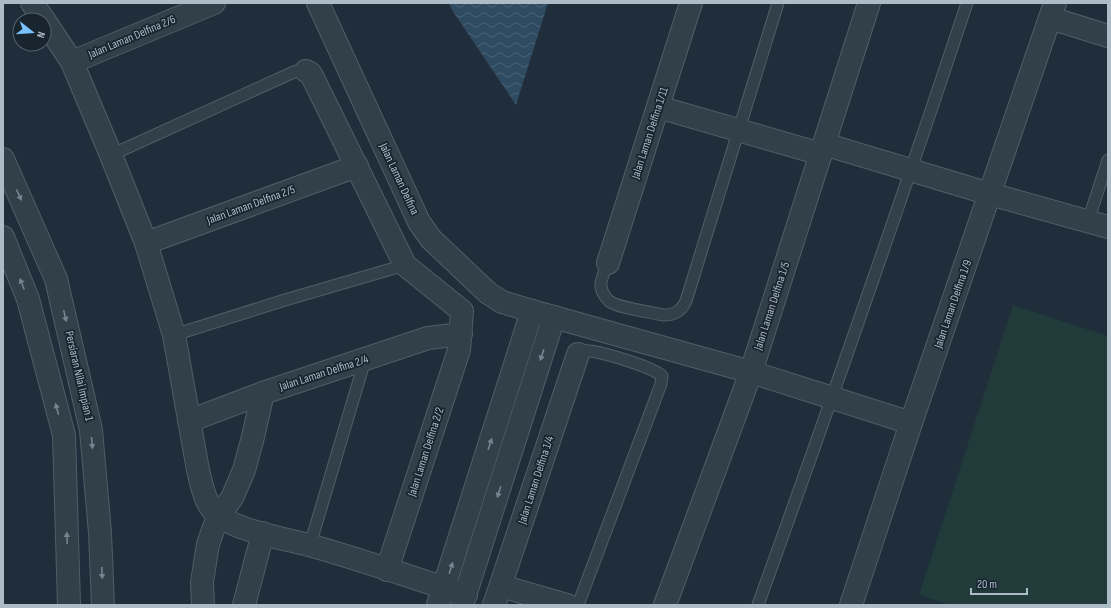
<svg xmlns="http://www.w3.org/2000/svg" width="1111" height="608" viewBox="0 0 1111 608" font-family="'Sofia Sans Condensed',sans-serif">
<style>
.pitch{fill:#213b3a}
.water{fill:url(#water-waves)}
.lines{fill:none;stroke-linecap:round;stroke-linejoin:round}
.service-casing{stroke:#505e68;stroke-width:13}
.minor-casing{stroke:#505e68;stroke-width:24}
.tertiary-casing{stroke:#505e68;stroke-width:24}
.service{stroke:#32404a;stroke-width:11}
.minor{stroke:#32404a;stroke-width:22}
.tertiary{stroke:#32404a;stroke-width:22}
.oneway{fill:#76848f}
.labels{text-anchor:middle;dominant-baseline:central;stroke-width:3.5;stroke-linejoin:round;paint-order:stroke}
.street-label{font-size:12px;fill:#adbbc7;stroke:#18252f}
</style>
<defs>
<pattern id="water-waves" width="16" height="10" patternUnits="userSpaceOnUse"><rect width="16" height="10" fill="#2f4b61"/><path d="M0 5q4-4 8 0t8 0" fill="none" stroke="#4a6376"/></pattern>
</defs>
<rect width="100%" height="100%" fill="#1f2e3a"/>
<path class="pitch" d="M1013,305L1108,336V605H951L919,595Z"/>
<path class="water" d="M449,3H548L516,105L452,10Z"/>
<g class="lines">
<g class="service-casing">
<g id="service">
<path d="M111,155L296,71H306"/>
<path d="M1088,221L1108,160"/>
<path d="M608,263C605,271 600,279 601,287C602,292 605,297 609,301C618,308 651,312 663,315C675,315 681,311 686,301L778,3"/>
<path d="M174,335L285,300L405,265"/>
<path d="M578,354C582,352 584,350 589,351C602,352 653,367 662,376L661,384L578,605"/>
<path d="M310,545L365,360"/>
<path d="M758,605C830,405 900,205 967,3"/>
</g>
</g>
<g class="minor-casing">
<g id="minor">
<path d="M32,3L44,20"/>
<path d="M318,3L419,222L431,239L488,293L502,302L532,311L751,372L911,423"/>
<path d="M1050,18L1108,36"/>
<path d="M44,20L72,62L111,155L146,243L174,335L198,470C202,486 205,506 219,516C242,532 282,538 309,545C362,560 414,578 466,595"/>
<path d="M72,62L214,3"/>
<path d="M306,71L310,73L313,78L405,265L462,311L459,350L387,570"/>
<path d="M658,107L821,154"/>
<path d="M824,144L990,194L1108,227"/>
<path d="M146,243L357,166"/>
<path d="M608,263L691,3"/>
<path d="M189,421L263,393L428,338L461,334"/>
<path d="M501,586L567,605"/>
<path d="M203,605L202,582L208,544L218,516L232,498L244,470L252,441L263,393"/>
<path d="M244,605L263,533"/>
<path d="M438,605L532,311"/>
<path d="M462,605L554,317"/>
<path d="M494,605L578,354"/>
<path d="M665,605L751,372L869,3"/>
<path d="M851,605L911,423L1055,3"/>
</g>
</g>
<g class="tertiary-casing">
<g id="tertiary">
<path d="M3,159L56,279L91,430L100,533L103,605"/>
<path d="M3,237L28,299L64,435L69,605"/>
</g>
</g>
<use href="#service" class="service"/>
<use href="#minor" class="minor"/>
<use href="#tertiary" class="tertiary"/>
</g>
<defs><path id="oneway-solid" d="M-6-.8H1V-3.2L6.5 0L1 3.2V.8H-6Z"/></defs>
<g class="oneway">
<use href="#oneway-solid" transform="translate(19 195) rotate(66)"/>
<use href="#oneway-solid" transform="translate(22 284) rotate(-112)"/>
<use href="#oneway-solid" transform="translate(65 316) rotate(77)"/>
<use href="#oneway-solid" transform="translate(542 355) rotate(108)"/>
<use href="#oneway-solid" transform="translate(57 409) rotate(-105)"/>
<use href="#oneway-solid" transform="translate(92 443) rotate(85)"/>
<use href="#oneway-solid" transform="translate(490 444) rotate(-72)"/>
<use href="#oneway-solid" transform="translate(499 492) rotate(108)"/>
<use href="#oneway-solid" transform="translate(67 538) rotate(-92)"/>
<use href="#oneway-solid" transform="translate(451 568) rotate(-72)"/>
<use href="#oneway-solid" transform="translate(102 573) rotate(88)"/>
</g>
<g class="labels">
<g class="street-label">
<text transform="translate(132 37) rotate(-23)">Jalan Laman Delfina 2/6</text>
<text transform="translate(650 133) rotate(-72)">Jalan Laman Delfina 1/11</text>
<text transform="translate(399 179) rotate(65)">Jalan Laman Delfina</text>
<text transform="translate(251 205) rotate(-20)">Jalan Laman Delfina 2/5</text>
<text transform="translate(953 304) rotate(-71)">Jalan Laman Delfina 1/9</text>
<text transform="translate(772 306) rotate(-72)">Jalan Laman Delfina 1/5</text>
<text transform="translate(324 373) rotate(-18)">Jalan Laman Delfina 2/4</text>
<text transform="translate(79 376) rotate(77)">Persiaran Nilai Impian 1</text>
<text transform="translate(426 452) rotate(-72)">Jalan Laman Delfina 2/2</text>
<text transform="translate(536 480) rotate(-72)">Jalan Laman Delfina 1/4</text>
</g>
</g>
<rect width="1111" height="608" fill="none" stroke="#adbbc7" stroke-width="8"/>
<g transform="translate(32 32) rotate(107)"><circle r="19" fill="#18252f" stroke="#54616c"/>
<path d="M0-3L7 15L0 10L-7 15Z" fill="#7ac1ff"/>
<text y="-6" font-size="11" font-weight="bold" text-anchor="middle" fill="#adbbc7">N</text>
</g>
<path d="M971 588v6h56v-6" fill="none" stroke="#adbbc7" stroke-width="2"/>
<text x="977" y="588" font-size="12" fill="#adbbc7" stroke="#18252f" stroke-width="3" paint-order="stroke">20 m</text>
</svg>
